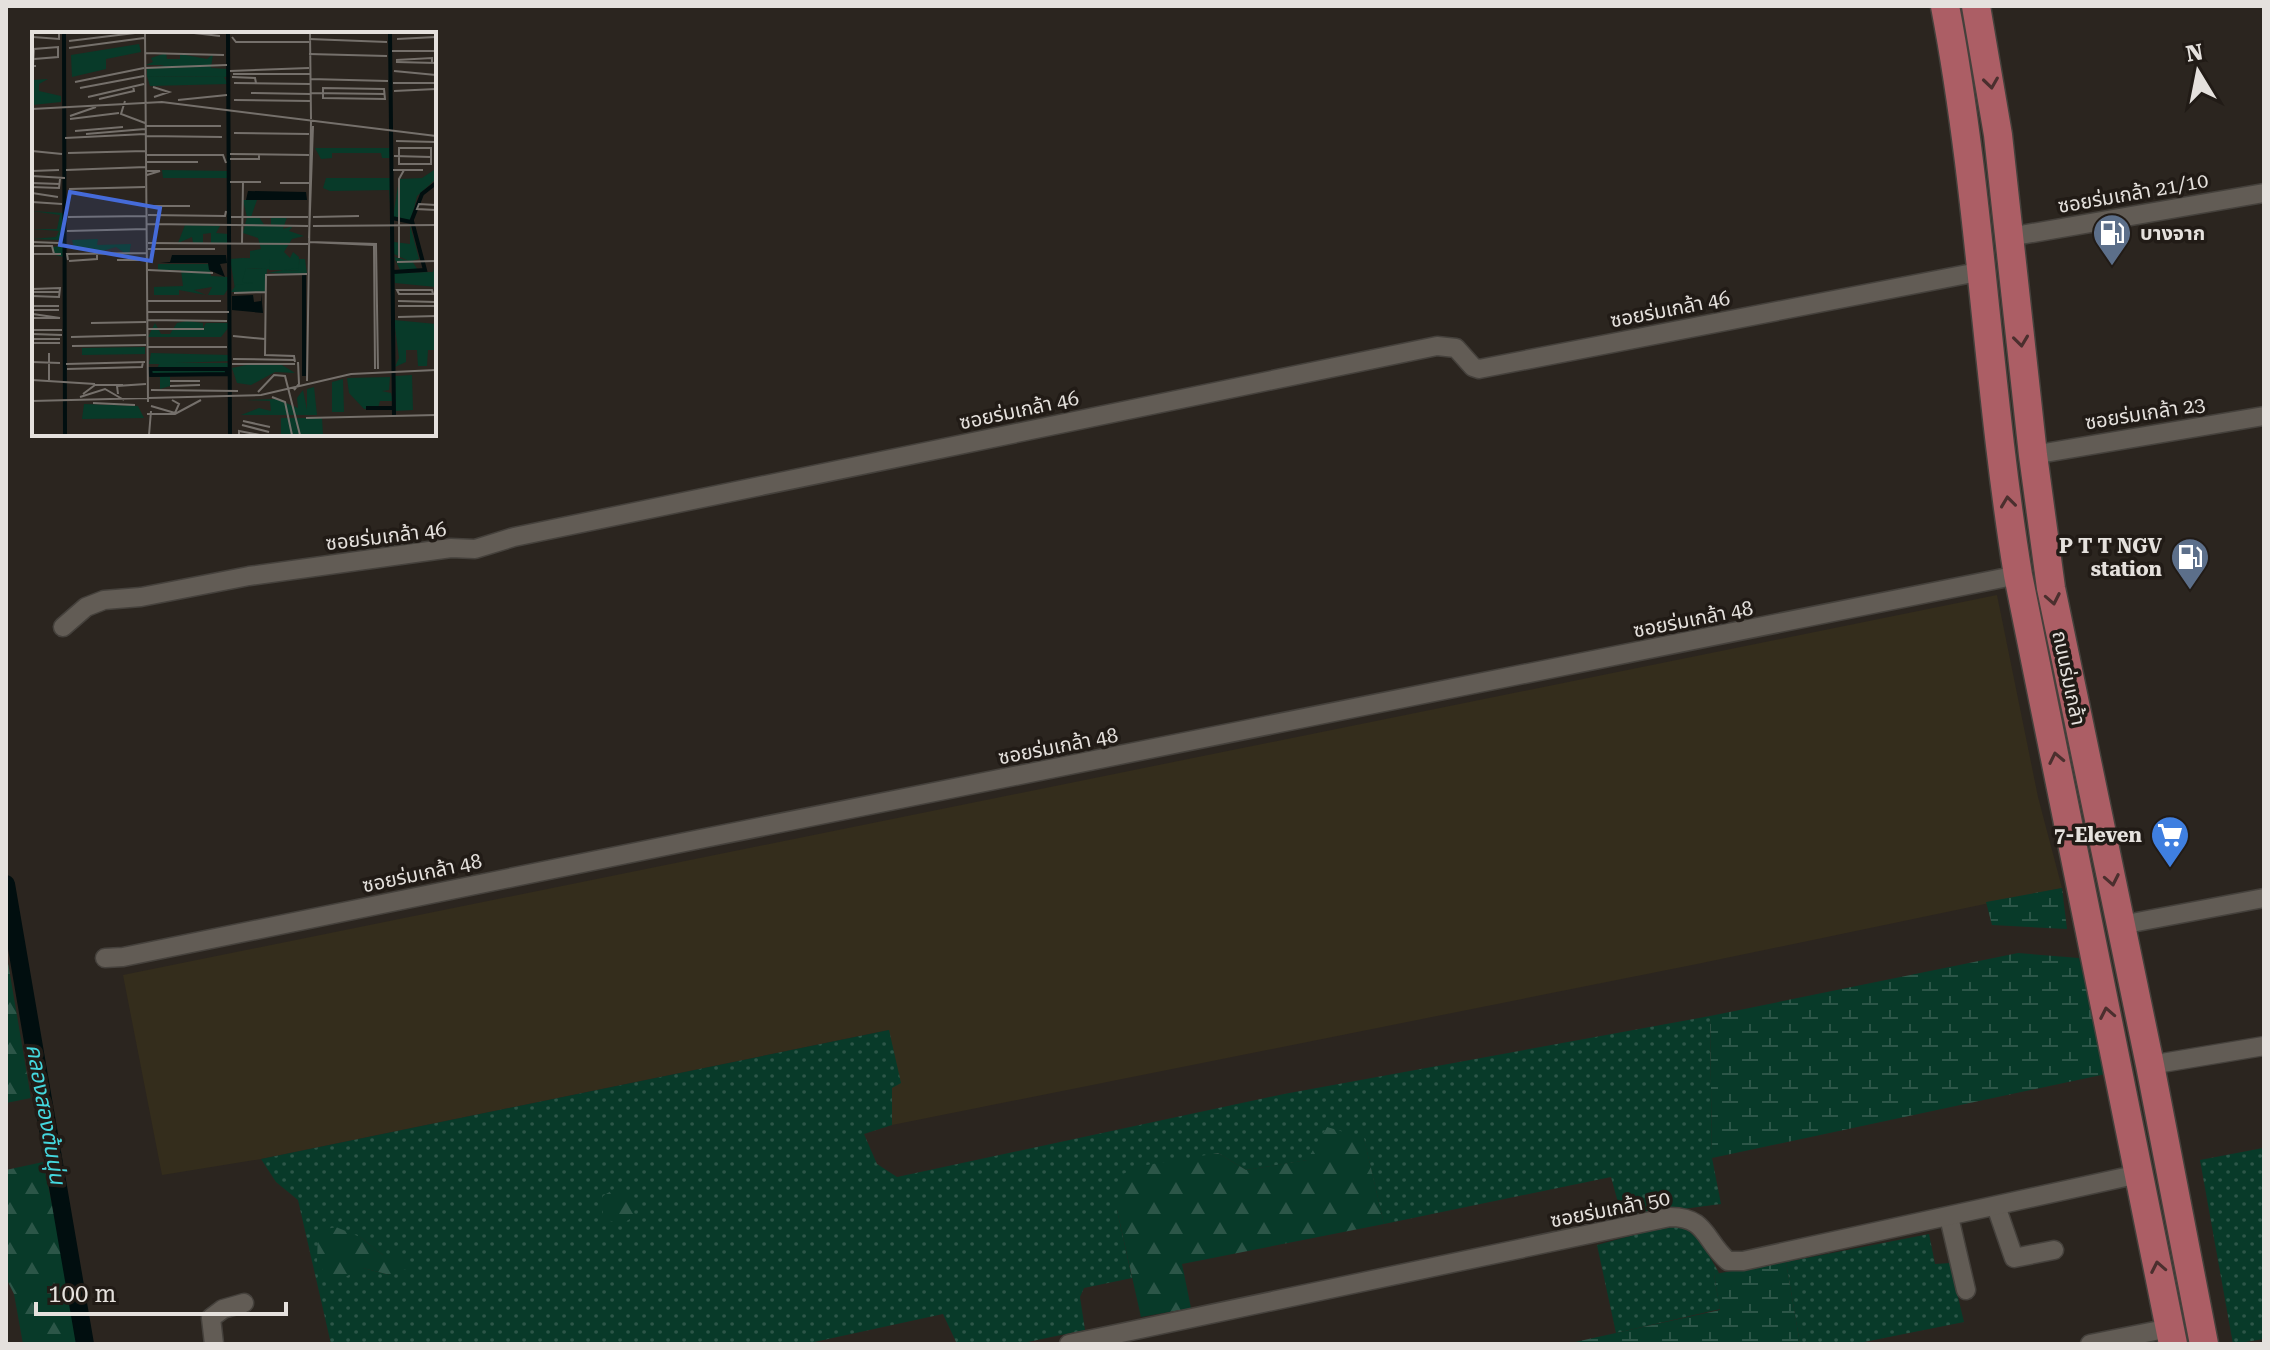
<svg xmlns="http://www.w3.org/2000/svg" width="2270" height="1350" viewBox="0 0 2270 1350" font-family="'Roboto Serif','Noto Sans Thai',serif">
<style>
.industrial{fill:#342d1c}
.grass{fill:url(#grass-dots);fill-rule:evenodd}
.forest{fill:url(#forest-firs)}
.wetland{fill:url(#wetland-marsh)}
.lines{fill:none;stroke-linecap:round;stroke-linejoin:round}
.canal{stroke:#010e0f;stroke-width:18}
.street-casing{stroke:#45413c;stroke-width:21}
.primary-casing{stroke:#45413c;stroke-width:31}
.street{stroke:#625c55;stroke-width:18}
.primary{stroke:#ac5e65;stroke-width:28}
.oneway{stroke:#4b2f2e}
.labels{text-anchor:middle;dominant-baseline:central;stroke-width:7;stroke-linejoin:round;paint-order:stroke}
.street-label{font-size:20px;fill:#e5e1dd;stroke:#211b16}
.poi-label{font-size:20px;font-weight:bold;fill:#e5e1dd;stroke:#211b16;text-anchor:end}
.water-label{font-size:22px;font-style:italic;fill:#44d7de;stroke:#211b16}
.inset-river{fill:none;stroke:#010e0f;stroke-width:4}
.inset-road{fill:none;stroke:#75706b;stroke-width:2}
.view{fill:#456bd9;fill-opacity:0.15;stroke:#456bd9;stroke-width:4}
.inset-edge{fill:none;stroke:#e5e1dd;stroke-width:4}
</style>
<defs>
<pattern id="grass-dots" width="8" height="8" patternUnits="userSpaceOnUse" patternTransform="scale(2)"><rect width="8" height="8" fill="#083a29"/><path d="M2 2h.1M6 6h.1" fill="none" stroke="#2c5648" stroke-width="1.8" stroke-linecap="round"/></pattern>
<pattern id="forest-firs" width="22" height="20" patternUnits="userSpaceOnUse" patternTransform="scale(2)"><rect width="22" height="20" fill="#083a29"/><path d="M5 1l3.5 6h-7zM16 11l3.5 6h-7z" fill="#2c5648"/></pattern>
<pattern id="wetland-marsh" width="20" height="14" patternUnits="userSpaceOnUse" patternTransform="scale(2)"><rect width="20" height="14" fill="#083a29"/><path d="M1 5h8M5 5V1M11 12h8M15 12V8" fill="none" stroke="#2c5648"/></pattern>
</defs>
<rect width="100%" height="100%" fill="#2b251f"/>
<path class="industrial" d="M1997,595L2038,797L2062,888L1697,964L892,1125L889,1030L261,1159L162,1175L123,975Z"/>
<g class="grass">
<path d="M1710,1016L1712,1158L1721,1204L1622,1217L1611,1177L1384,1224L1364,1139L1308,1160L1246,1170L1218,1153L1197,1158L1117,1210L1132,1278L1084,1288L1080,1297L1085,1330L1018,1344H957L943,1314L805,1344H331L298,1200L276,1182L261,1159L889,1030L901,1083L892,1088V1125L864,1134L877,1164L897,1177L1284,1094ZM360,1237L383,1255L390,1275L363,1268Z"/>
<path d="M2263,1148L2264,1339L2233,1344L2200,1160Z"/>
<path d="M1683,1226L1702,1243L1719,1273L1714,1275L1720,1309L1616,1333L1597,1245L1652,1230Z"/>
<path d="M1929,1234L1935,1264L1950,1263L1964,1322L1854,1344H1800L1786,1262Z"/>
</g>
<g class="forest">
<path d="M6,951L31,1098L6,1103Z"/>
<path d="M1327,1127L1364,1138L1384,1224L1182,1264L1191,1308L1141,1317L1117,1210L1123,1174L1141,1166L1218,1153L1246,1170L1307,1160Z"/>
<path d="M43,1162L82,1344H23L14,1294L6,1278V1170Z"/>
<path d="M614,1189L625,1192L631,1204L634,1216L621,1225L603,1218V1196Z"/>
<path d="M336,1227L360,1237L383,1255H406L409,1268L390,1275L363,1268L333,1283L317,1262L318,1231Z"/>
</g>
<g class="wetland">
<path d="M2062,888L2067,929L1992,925L1986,902Z"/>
<path d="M2018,953L2079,958L2106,1074L1712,1158L1710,1016Z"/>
<path d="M1786,1262L1800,1344H1566L1720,1310L1714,1274Z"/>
</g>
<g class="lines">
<path class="canal" d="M6,884L85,1344"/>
<g class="street-casing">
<g id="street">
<path d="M2009,237L2264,193"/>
<path d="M2033,455L2264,416"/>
<path d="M63,627L86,607L104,600L141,597L249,576L451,548L475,549L514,537L1437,346L1456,348L1473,367L1479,369L1983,271"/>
<path d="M2121,925L2264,898"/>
<path d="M105,958L123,957L700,839L2018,575"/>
<path d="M2150,1065L2264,1046"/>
<path d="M1996,1206L2014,1258L2054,1250"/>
<path d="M1949,1217L1966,1290"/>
<path d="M214,1344L211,1318L223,1309L244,1303"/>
<path d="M1069,1344L1670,1217C1707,1217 1704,1240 1728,1261H1743L2139,1174"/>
<path d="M2090,1344L2170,1328"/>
</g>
</g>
<g class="primary-casing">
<g id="primary">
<path d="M1945,6C1981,194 1987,386 2018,575L2173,1344"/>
<path d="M1976,6L1998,135L2033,455L2051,588L2150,1065L2204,1344"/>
</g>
</g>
<use href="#street" class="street"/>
<use href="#primary" class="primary"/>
</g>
<defs><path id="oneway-chevron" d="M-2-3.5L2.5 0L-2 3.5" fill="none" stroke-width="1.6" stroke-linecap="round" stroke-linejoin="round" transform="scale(2)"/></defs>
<g class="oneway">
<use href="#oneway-chevron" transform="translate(1991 83) rotate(82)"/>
<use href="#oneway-chevron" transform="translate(2021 341) rotate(83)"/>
<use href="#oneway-chevron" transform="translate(2008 502) rotate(-97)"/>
<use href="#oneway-chevron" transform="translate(2053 599) rotate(79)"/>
<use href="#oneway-chevron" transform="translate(2056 758) rotate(-102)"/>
<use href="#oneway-chevron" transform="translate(2112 880) rotate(79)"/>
<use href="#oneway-chevron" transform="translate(2107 1013) rotate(-101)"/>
<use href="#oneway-chevron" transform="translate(2158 1267) rotate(-101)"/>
</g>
<defs>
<g id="fuel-pin" transform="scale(2)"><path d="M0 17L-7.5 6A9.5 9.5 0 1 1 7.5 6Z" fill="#5c6f8a" stroke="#211b16"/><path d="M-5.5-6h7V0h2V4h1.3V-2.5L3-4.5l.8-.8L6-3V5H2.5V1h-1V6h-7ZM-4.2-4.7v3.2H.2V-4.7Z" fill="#fff"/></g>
<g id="supermarket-pin" transform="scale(2)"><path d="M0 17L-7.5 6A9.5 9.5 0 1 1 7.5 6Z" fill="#3f7fe0" stroke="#211b16"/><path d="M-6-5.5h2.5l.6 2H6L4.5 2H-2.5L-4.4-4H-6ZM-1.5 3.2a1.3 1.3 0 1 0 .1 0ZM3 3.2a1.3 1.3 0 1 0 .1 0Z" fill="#fff"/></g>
</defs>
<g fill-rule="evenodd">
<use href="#fuel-pin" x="2112" y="233"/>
<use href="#fuel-pin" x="2190" y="557"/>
<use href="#supermarket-pin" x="2170" y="835"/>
</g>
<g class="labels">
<g class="street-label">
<text transform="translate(2133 193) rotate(-10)">ซอยร่มเกล้า 21/10</text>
<text transform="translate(1670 309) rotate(-11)">ซอยร่มเกล้า 46</text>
<text transform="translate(1019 410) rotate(-12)">ซอยร่มเกล้า 46</text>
<text transform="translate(2145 413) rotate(-9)">ซอยร่มเกล้า 23</text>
<text transform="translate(386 536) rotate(-7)">ซอยร่มเกล้า 46</text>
<text transform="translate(1693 619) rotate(-11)">ซอยร่มเกล้า 48</text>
<text transform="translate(2069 678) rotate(78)">ถนนร่มเกล้า</text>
<text transform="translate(1058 746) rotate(-11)">ซอยร่มเกล้า 48</text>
<text transform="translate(422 873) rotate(-12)">ซอยร่มเกล้า 48</text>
<text transform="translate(1610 1209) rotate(-11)">ซอยร่มเกล้า 50</text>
</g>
<g class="poi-label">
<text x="2140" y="233" text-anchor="start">บางจาก</text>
<text x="2162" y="546">P T T NGV<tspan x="2162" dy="23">station</tspan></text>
<text x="2142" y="835">7-Eleven</text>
</g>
<g class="water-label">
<text transform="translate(46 1114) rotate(80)">คลองสองต้นนุ่น</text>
</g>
</g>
<g transform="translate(32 32)">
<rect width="404" height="404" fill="#2b251f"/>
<path d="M115,44L192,45L196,52L118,54ZM16,47L7,52V59L29,64V70L0,73V48ZM130,138L196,139V146H131ZM402,138L404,147L385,164L379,189L361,186L367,147L390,146ZM66,207L65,213L99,212L97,224L84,215L67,220L42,216L40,208ZM198,227L210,226L268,227L267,239L215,236L213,246L233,250L203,257ZM198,336L197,344H138V354L128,357V345L118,344V337Z" fill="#083a29"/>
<path d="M0,179L31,181L32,225L23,223L20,215L29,214L28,208L0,207L24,205L27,199L0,197H25L28,183Z" fill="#083a29"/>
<path d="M107,12L109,20L74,27V37L40,45L39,23ZM134,21L135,27H148V22L175,27L181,22L179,36L196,37V45L115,44V37L133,33H114L121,30L119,26ZM283,116H359V126H350L349,121H300V126L289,127ZM294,146H359V184L357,158L298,159L291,156ZM211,168H225L219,185H227L233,194H239V185H255L251,197L261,194L257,199L272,204L260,207L252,220L258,226L261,220L267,225L266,236L252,238L266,239L268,227H273L275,242L236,241L251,238H237L238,227H218V219L229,217L226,206L211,201L215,185ZM153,193L188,194L184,201L196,202V211H179V201L171,202V211H161L160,205L146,211ZM378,193L387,227L380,229L386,238H368L362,225L377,229L362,222V210L378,212ZM404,229V255L363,251L362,241L401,240ZM126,232H177L179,244L197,245V255L192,263H176L180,255L162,258L174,263L147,258V263H122V255L151,254L149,238H126ZM214,236L235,237L233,260H199L204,253L221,251L210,250ZM362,288L404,292V318H396L395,334H386L385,318H374V330L363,335L367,326ZM155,289L171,291V296L174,291H197V295L189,305H116L123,291L129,302H138L145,291ZM113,315V322L50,323V316ZM119,321L197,323L198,329L144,331H198V336L125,337L127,332H117ZM219,332L250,333L263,341L243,340L219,353L205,351L200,336ZM380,343L381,378L363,379V344ZM358,345L357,358L350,359L359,361L361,369H348L346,376L332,377L317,361L315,346ZM311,347L312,380H300V350ZM282,355L285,383H209L227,376L239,379L238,369L215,368L244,367L266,376L265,366L271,358L275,378V357ZM52,372L106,374L112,386L50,387ZM249,386H290L291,403H249Z" fill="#083a29"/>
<path d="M216,159L274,160L275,168H214ZM194,223L195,231L188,232L193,245L177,238L176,231H128L138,230L140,223ZM229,261L231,281L200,278V264L221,263L222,270L229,269Z" fill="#010e0f"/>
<path class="inset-river" d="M32,1L33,403M196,1L198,403M358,1L362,384M360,186L379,190L390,162L404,151M361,240L393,238L380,189M118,337H194L196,342L119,343ZM272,344V243M334,376H362"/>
<path class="inset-road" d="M113,1L116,370M162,1L188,4M278,1L279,87M1,5L27,7V1M200,5L204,10H277M277,7L355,10M365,7L404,5M37,9L103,1M37,16L112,6M360,19H404M113,21L192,23M277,22L355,24M2,27L26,25V15L2,17L1,34H4M364,28L400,26V31M364,30L404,31M113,36L195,33M198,39L277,36M362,39L404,43M201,42H278M200,45L223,46L224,51M278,47L356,49M43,50L112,36M202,51L278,52M361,51H404M121,55L137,60L122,65M48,56L112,44M291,56L352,57L353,67L291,66ZM362,59L404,57M219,61L278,62M278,61L353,62M56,65L112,52M67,67L102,59L101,54M146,68L195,63M202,68L278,69M93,69L89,82L113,91M0,77L130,70L404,104M38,84L64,75M38,87L87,81M114,94H189M43,99L91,95M202,101L277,102M54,102L113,97M114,104L190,105M33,106L113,102M364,109L404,110M367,116H399V132H367ZM0,119L30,122M36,121L113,119M198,122L277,123M114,123H191L194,131M362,124L399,125M198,127H227V122M115,130H166M34,138L114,135M361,138H391M0,139L27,138M115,139H128L115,143M0,144L33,146M198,150H229M0,151L28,152M248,151H277M0,155L27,156L28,147M37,157L113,155M0,161L26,165M0,170L30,172M404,173L387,172L385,177L404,178M116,174H158M116,183L193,184L194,179M36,185L114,184M199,185H276M281,185L327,184M115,192L276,194M281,194L404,193M35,199L114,197M277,206L281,94M0,210L27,211M116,211L276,212M210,211L211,150M0,214H20L22,222M116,217H183M0,222H29M367,226V147L372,138M36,228L35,222L115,221M85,228H115M37,229L65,227V221M365,230L404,229M116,238L181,241M0,257L28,256L27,265L0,264M2,260H28M202,261L233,260M401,262L400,258H365L367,262H404M115,269H189M366,269L404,270M0,274H27M366,274H404M0,278H27M116,280H197M366,285L404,284M0,286H28L1,282M115,288L195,289M59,291L114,290M116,297H172M0,298H30M0,302L30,303M201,304L233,307M39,305L114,303M0,307H28M0,311H28M40,314L114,313M116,315H195M17,321V348M201,327L263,328M0,330L28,331M263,330L262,324L233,323L234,243L275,242M34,332L113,330M200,332H263M35,337L110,335L111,330M343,337L342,213L277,210L344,212L346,337M0,348L63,352M138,349H168M275,349L279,89M138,354L168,353M119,358L206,359M262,358L267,352L266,330M226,360L242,343L253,344L268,403M51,362L63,353H91M86,362L85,354L114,352M48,365L73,357L92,368M240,365L253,370L260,403M0,369L229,363L319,342L404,338M61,371L103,373M119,374L143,381L147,372L140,368M115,382H143L169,368M274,386L404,383M211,389L238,395M210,393L237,400M117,403L119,379M207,403V399L228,403"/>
<path class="view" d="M38,160L128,176L119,229L28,213Z"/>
<rect width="404" height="404" class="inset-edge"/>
</g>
<rect width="2270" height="1350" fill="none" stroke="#e5e1dd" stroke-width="16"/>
<g transform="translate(2198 72) rotate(350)" stroke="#211b16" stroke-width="6" paint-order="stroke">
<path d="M0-6L14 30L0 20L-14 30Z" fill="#e5e1dd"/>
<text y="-12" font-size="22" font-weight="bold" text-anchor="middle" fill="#e5e1dd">N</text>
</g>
<path d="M36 1302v12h250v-12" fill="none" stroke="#e5e1dd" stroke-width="4"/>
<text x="48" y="1302" font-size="24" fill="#e5e1dd" stroke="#211b16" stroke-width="6" paint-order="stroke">100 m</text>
</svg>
